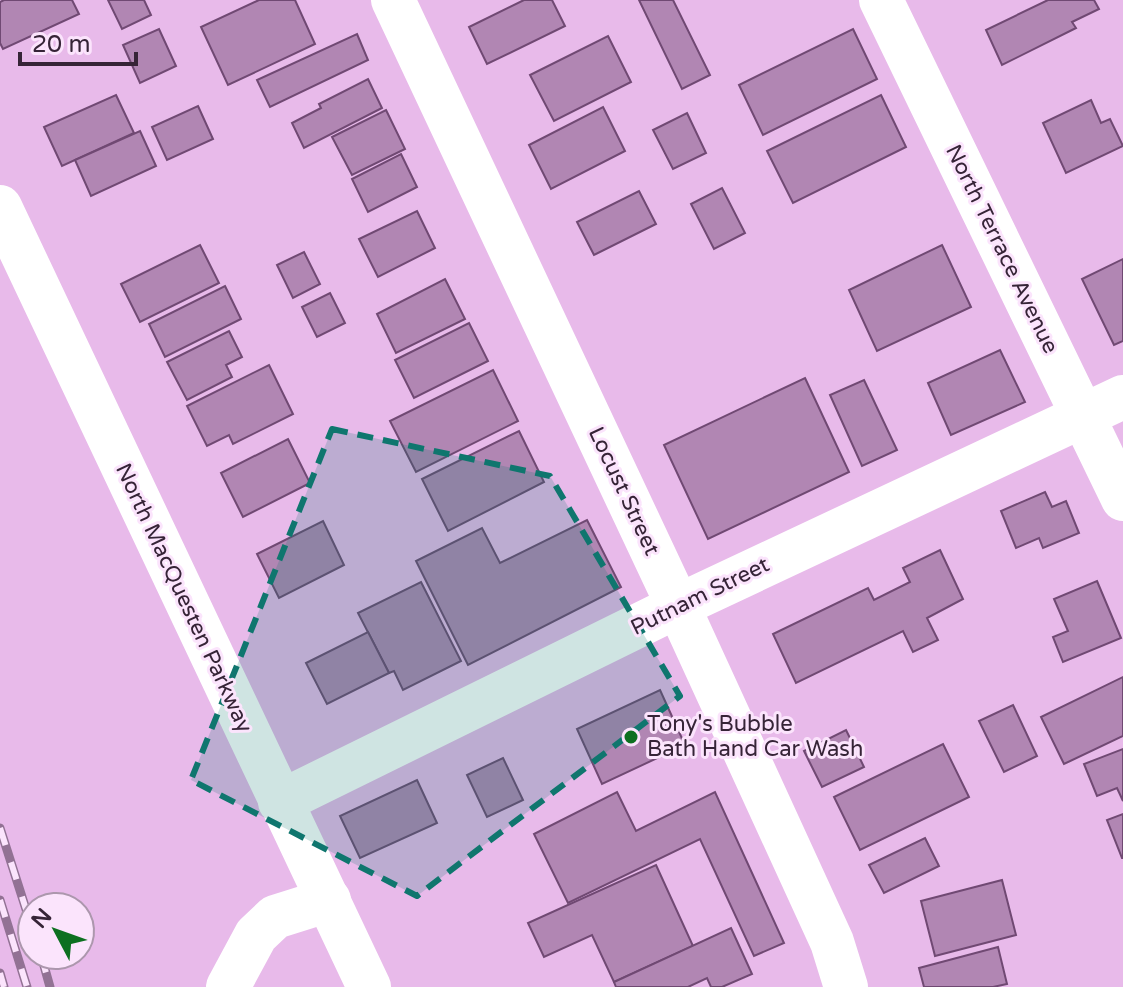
<svg xmlns="http://www.w3.org/2000/svg" width="1123" height="987" viewBox="0 0 1123 987" font-family="'Varela Round',sans-serif">
<style>
.building{fill:#b186b3;stroke:#704973;stroke-width:2}
.lines{fill:none;stroke-linecap:round;stroke-linejoin:round}
.minor{stroke:#fff;stroke-width:44}
.rail-casing{stroke:#927294;stroke-width:9}
.rail{stroke:#fbe4fc;stroke-width:6;stroke-dasharray:18;stroke-linecap:butt}
.marked{fill:#0f766e;fill-opacity:0.2;stroke:#0f766e;stroke-width:6;stroke-dasharray:16 10;stroke-linejoin:round}
.poi-dot{fill:#0d7020;stroke:#fbe4fc;stroke-width:3}
.labels{text-anchor:middle;dominant-baseline:central;stroke-width:6;stroke-linejoin:round;paint-order:stroke}
.street-label{font-size:22px;fill:#362437;stroke:#fbe4fc}
.poi-label{font-size:22px;fill:#362437;stroke:#fbe4fc;text-anchor:start}
</style>
<rect width="100%" height="100%" fill="#e8baea"/>
<g class="building">
<path d="M4,0H72L79,14L3,49L0,43V2Z"/>
<path d="M108,0H144L151,15L122,29Z"/>
<path d="M259,0H295L315,44L228,85L201,27Z"/>
<path d="M524,0H552L565,26L487,64L469,27Z"/>
<path d="M639,0H673L710,75L682,89Z"/>
<path d="M1048,0H1094L1099,9L1072,22L1076,28L1002,65L986,30Z"/>
<path d="M159,29L176,66L140,83L123,45Z"/>
<path d="M853,29L877,79L763,135L739,85Z"/>
<path d="M357,34L368,60L270,107L257,80Z"/>
<path d="M608,36L631,82L554,121L530,75Z"/>
<path d="M368,79L382,108L304,148L292,123L321,108L319,104Z"/>
<path d="M116,95L134,133L62,166L44,127Z"/>
<path d="M881,95L906,147L793,203L767,151Z"/>
<path d="M1091,100L1101,123L1110,119L1123,146L1066,173L1043,123Z"/>
<path d="M198,106L213,139L167,160L152,127Z"/>
<path d="M603,107L625,151L551,189L529,145Z"/>
<path d="M386,110L405,149L352,175L332,137Z"/>
<path d="M687,113L706,153L673,169L653,130Z"/>
<path d="M140,131L156,166L91,196L75,160Z"/>
<path d="M401,154L417,187L368,212L352,179Z"/>
<path d="M722,188L745,233L714,249L691,204Z"/>
<path d="M639,191L656,224L594,255L577,222Z"/>
<path d="M417,211L435,248L378,277L359,239Z"/>
<path d="M200,245L219,283L140,322L121,284Z"/>
<path d="M942,245L971,307L877,351L849,290Z"/>
<path d="M304,252L320,284L293,298L277,265Z"/>
<path d="M1123,259V341L1114,345L1082,279Z"/>
<path d="M445,279L465,319L396,353L377,314Z"/>
<path d="M225,286L241,319L165,357L149,324Z"/>
<path d="M330,293L345,323L317,337L302,307Z"/>
<path d="M469,323L488,361L414,398L395,360Z"/>
<path d="M229,331L242,357L226,365L232,377L187,400L167,362Z"/>
<path d="M1000,350L1025,402L951,435L928,383Z"/>
<path d="M269,365L293,414L233,444L229,435L207,446L187,406Z"/>
<path d="M493,370L518,421L416,472L390,421Z"/>
<path d="M805,378L849,472L708,539L664,445Z"/>
<path d="M864,380L897,450L862,466L830,395Z"/>
<path d="M519,431L544,482L448,531L422,479Z"/>
<path d="M288,439L310,483L243,517L221,473Z"/>
<path d="M1045,492L1052,507L1066,501L1079,533L1043,548L1039,538L1016,548L1001,511Z"/>
<path d="M587,520L621,587L468,665L416,561L482,528L500,563Z"/>
<path d="M323,521L344,565L279,598L257,554Z"/>
<path d="M940,550L963,599L927,618L938,640L913,652L903,631L796,683L773,634L868,588L874,600L910,582L903,568Z"/>
<path d="M1097,581L1121,638L1063,662L1053,637L1068,631L1054,599Z"/>
<path d="M421,582L461,661L403,690L394,671L389,673L358,613Z"/>
<path d="M368,632L389,673L327,704L306,663Z"/>
<path d="M1123,677V736L1064,764L1041,717Z"/>
<path d="M660,690L685,745L602,784L577,729Z"/>
<path d="M1013,705L1037,756L1004,772L979,721Z"/>
<path d="M846,730L864,767L822,787L804,751Z"/>
<path d="M943,744L969,797L860,850L834,797Z"/>
<path d="M1123,749V801L1117,788L1097,796L1084,764Z"/>
<path d="M503,758L523,800L487,817L467,775Z"/>
<path d="M417,780L437,823L360,858L340,816Z"/>
<path d="M617,792L636,831L715,792L784,943L754,956L700,839L568,903L534,834Z"/>
<path d="M1123,814V858H1122L1107,820Z"/>
<path d="M925,838L939,866L884,893L869,865Z"/>
<path d="M656,865L693,946L614,982L592,935L544,957L528,923Z"/>
<path d="M1002,880L1016,935L935,956L921,901Z"/>
<path d="M731,928L752,974L722,987H711L707,978L688,987H616L614,982Z"/>
<path d="M998,947L1007,984L993,987H924L919,968Z"/>
</g>
<g class="lines">
<g class="minor">
<path d="M393,0L678,606L832,942L846,987"/>
<path d="M881,0L1123,499"/>
<path d="M0,207L369,987"/>
<path d="M280,802L678,606L1123,397"/>
<path d="M228,987L256,935L275,917L329,900"/>
</g>
<g class="rail-casing">
<g id="rail">
<path d="M0,828L32,928"/>
<path d="M0,900L27,987"/>
<path d="M41,955L50,987"/>
<path d="M0,973L4,987"/>
</g>
</g>
<use href="#rail" class="rail"/>
</g>
<path class="marked" d="M332,429L550,476L680,696L417,896L191,780Z"/>
<circle class="poi-dot" cx="631" cy="737" r="8"/>
<g class="labels">
<g class="street-label">
<text transform="translate(1002 249) rotate(64)">North Terrace Avenue</text>
<text transform="translate(624 491) rotate(65)">Locust Street</text>
<text transform="translate(700 596) rotate(-26)">Putnam Street</text>
<text transform="translate(184 598) rotate(65)">North MacQuesten Parkway</text>
</g>
<g class="poi-label">
<text x="647" y="724">Tony's Bubble<tspan x="647" dy="25">Bath Hand Car Wash</tspan></text>
</g>
</g>
<g transform="translate(56 931) rotate(311)"><circle r="38" fill="#fbe4fc" stroke="#ac97ad" stroke-width="2"/>
<path d="M0-6L14 30L0 20L-14 30Z" fill="#0d7020"/>
<text y="-12" font-size="22" font-weight="bold" text-anchor="middle" fill="#362437">N</text>
</g>
<path d="M20 52v12h116v-12" fill="none" stroke="#362437" stroke-width="4"/>
<text x="32" y="52" font-size="24" fill="#362437" stroke="#fbe4fc" stroke-width="6" paint-order="stroke">20 m</text>
</svg>
